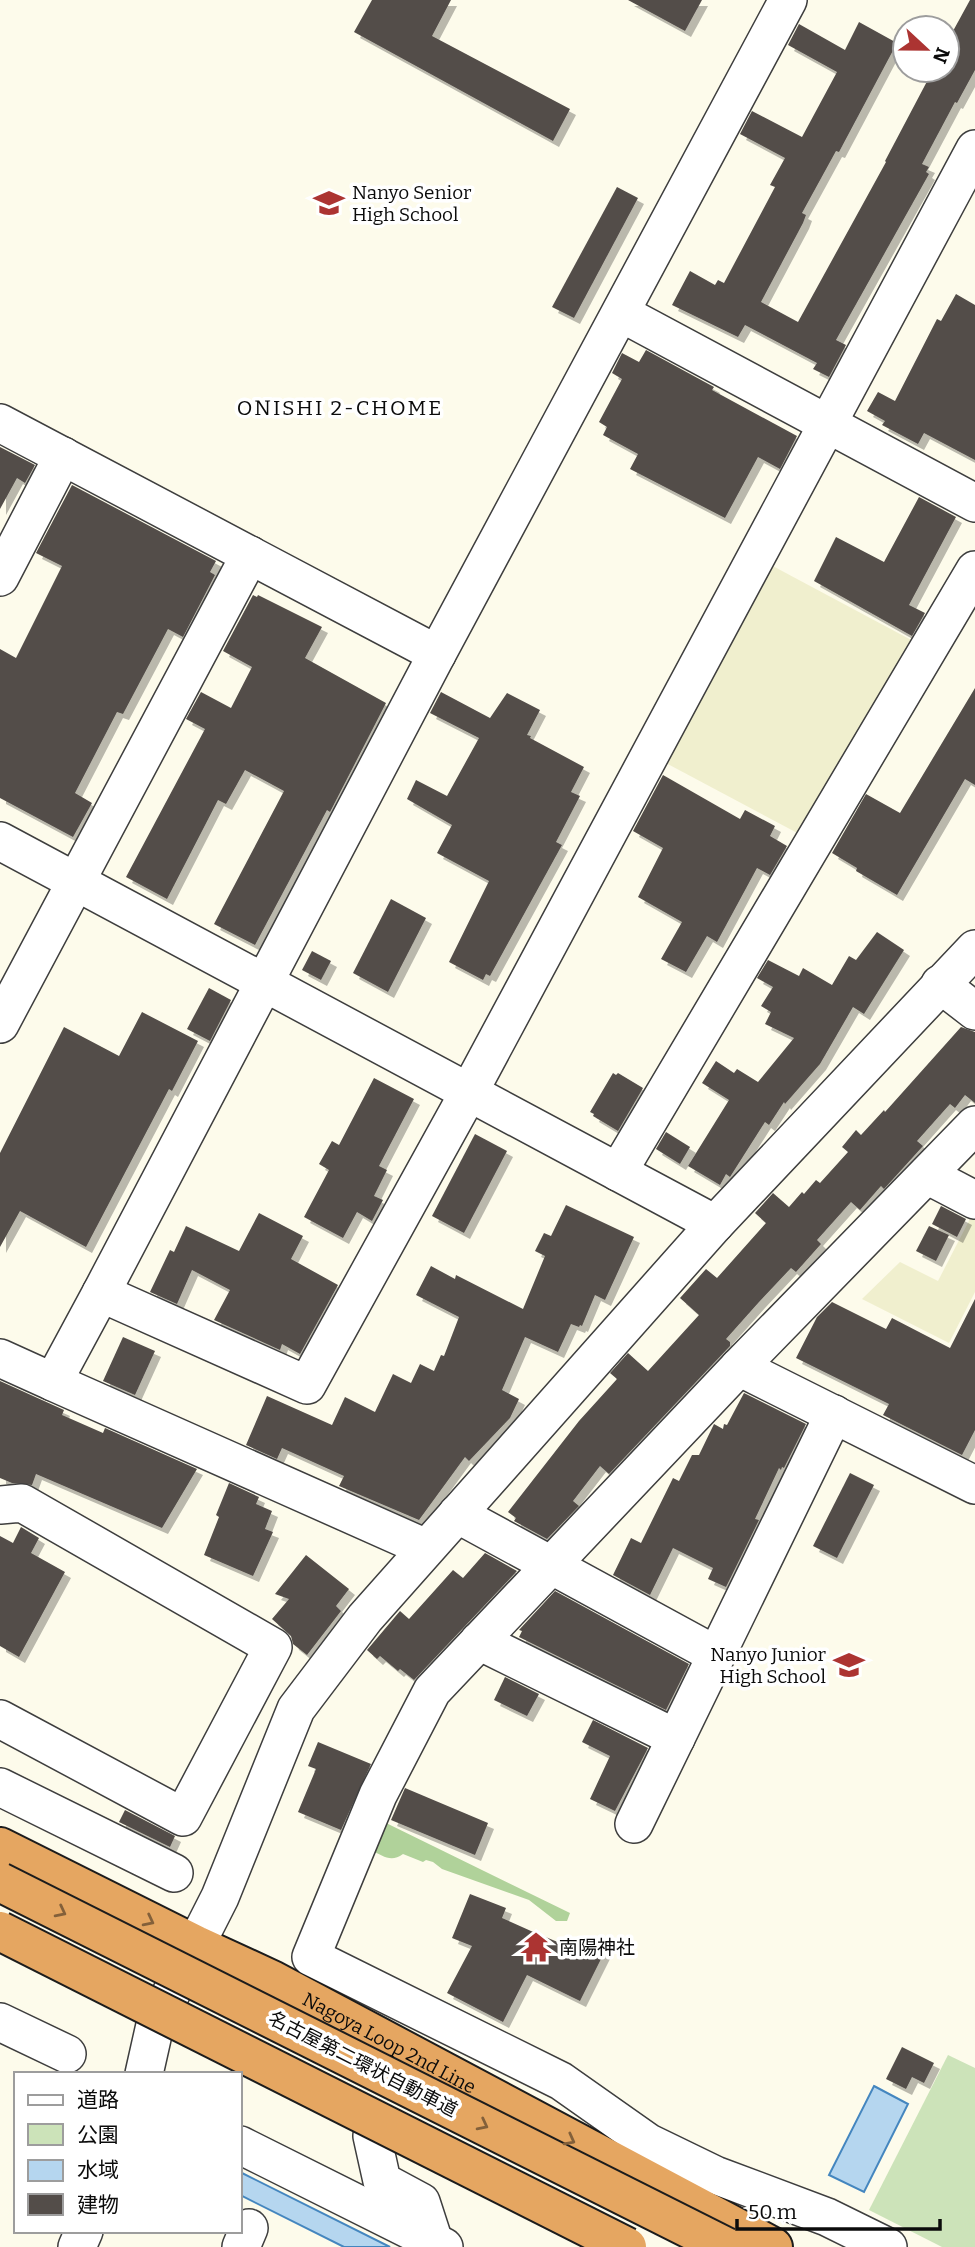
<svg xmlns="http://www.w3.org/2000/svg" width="975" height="2247" viewBox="0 0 975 2247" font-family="Bitter,'Noto Sans JP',serif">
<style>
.farmland{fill:#f0efce}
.green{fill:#cce3b9}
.forest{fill:#b0d29a}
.water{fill:#b5d6ef;stroke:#4486bf;stroke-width:2}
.building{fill:#534d49;filter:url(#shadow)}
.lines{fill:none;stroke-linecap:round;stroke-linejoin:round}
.minor-casing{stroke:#3e3e3e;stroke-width:40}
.highway-casing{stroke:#1c1c1c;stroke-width:42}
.minor{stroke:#fff;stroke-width:37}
.highway{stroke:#e5a661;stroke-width:38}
.highway-bridge-casing{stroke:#1c1c1c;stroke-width:42;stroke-linecap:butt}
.highway-bridge{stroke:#e5a661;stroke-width:38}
.oneway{stroke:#83603a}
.labels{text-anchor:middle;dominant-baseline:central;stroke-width:7;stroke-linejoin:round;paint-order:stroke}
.poi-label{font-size:19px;fill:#0b0b0b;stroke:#fff;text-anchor:start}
.street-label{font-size:19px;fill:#0b0b0b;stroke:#fff}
.neighbourhood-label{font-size:21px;letter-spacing:2px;fill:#0b0b0b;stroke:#fff}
</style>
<defs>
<filter id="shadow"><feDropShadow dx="6" dy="6" stdDeviation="0" flood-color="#0004"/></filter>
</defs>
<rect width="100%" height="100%" fill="#fdfbeb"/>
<g class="farmland">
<path d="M769,564L915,642L803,836L664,762Z"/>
<path d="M973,1213L975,1214V1292L949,1343L862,1299L900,1262L938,1281Z"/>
</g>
<path class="green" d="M948,2055L975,2068V2247H942L869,2210Z"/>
<path class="forest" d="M382,1821L570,1913L567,1921H556L529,1900L442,1869L433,1862L426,1860L423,1862L403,1854C391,1863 383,1856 371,1850Z"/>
<g class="water">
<path d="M874,2086L908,2104L864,2192L829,2175Z"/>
<path d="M240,2172L390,2247H344L240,2195Z"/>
</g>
<g class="building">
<path d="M372,0H451L432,36L570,109L553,141L354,32Z"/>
<path d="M628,0H702L685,31Z"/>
<path d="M970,0H975V70L957,103L955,102L922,164L929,167L926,172L929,174L836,340L846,345L829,377L813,369L817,363L745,325L738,337L672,305L690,271L715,285L718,280L724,283L775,187L770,185L785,158L740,134L752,111L802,137L837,72L788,45L799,24L845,50L859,22L897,43L839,152L836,151L802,213L806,215L803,223L761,302L798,322L886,162L885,161L933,70H947V42Z"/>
<path d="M617,187L638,198L574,318L552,307Z"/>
<path d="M956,294L975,305V460L924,433L918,444L882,425L885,421L867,411L878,392L895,401L937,319L941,321Z"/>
<path d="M646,350L714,387L712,390L797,436L780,469L758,457L725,518L630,469L638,454L603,435L607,427L599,422L622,379L612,373L622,353L639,362Z"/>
<path d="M0,447L35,465L25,483L17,478L0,509Z"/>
<path d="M72,485L216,561L210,572L215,575L183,637L168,629L123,714L117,712L75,793L92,803L73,837L0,798V649L16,658L62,566L36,553Z"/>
<path d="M919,497L956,517L909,605L925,613L912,636L814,581L836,537L884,562Z"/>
<path d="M253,595L257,597L258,595L322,627L305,658L386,703L330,812L327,810L255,945L214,924L284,791L245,770L226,804L218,800L167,899L126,877L205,729L186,719L201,692L231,708L252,667L223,651Z"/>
<path d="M975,688V785L965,779L897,895L856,871L857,868L832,853L866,794L900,813Z"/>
<path d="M441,692L490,718L507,693L540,710L527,735L531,736L530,738L584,767L571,792L580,796L556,842L562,845L490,976L486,974L483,980L449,962L489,881L437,853L452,825L407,799L416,780L447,796L479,738L430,713Z"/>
<path d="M663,775L740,819L745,810L775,826L770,836L787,846L770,875L757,868L717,942L707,936L686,972L661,959L682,922L638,897L663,848L633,831Z"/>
<path d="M391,899L426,918L388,992L353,973Z"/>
<path d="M877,932L904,950L864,1014L853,1007L820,1064L785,1104L784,1102L769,1125L765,1122L730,1177L726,1174L720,1185L688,1166L729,1100L702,1083L716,1061L734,1073L737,1069L758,1082L794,1038L765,1024L771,1012L761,1006L773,987L757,978L768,960L799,976L803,968L832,985L849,956L856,960Z"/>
<path d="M312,951L331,961L321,980L302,970Z"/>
<path d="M209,988L231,1000L210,1041L187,1029Z"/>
<path d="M142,1012L198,1041L172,1091L169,1089L86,1247L20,1211L0,1247V1153L64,1027L119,1056Z"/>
<path d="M961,1027L975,1032V1103L965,1095L955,1108L950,1104L917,1141L923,1146L884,1189L881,1186L860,1210L851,1202L817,1240L821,1244L796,1272L791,1268L759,1302L726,1339L730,1342V1346L609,1474L600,1466L573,1501L579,1506L547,1539L514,1521L516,1518L508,1512L579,1421L617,1379L610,1373L628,1353L648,1371L699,1315L680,1298L706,1269L717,1278L766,1223L755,1213L773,1193L789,1207L802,1192L804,1194L816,1180L820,1183L848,1152L842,1147L856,1130L861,1135L884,1110L885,1112Z"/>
<path d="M613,1073L616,1075L618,1073L643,1088L618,1131L593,1116L594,1114L590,1112Z"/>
<path d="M374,1078L414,1099L379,1166L387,1170L374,1196L383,1200L372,1221L357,1212L343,1238L304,1217L329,1170L319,1164L332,1141L339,1145Z"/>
<path d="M666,1132L690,1147L680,1164L656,1149Z"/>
<path d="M475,1134L507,1151L464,1233L432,1216Z"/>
<path d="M566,1205L634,1237L605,1300L595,1295L582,1326L580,1325L579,1327L571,1324L558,1352L525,1337L502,1390L519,1399L510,1418L469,1461L465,1457L419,1520L339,1486L344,1476L282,1448L277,1459L246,1445L267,1396L332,1425L345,1397L375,1412L393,1374L411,1383L420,1364L434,1371L441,1355L444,1356L459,1317L416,1295L431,1266L455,1279L456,1275L523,1309L545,1256L535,1251L544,1233L551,1236Z"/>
<path d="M941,1206L966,1219L957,1237L932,1224Z"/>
<path d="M259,1213L303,1236L291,1259L338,1285L300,1354L282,1344L280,1350L214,1320L230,1290L192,1270L177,1304L150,1292L170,1250L174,1252L186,1226L239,1251Z"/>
<path d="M929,1226L949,1235L936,1261L916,1251Z"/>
<path d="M975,1299V1430L962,1455L883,1415L889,1404L796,1358L817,1317L832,1302L886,1329L892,1318L950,1348Z"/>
<path d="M123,1337L155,1351L135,1395L103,1381Z"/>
<path d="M0,1381L64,1410L62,1415L103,1433L105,1428L197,1469L162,1528L36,1474L32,1485L12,1483L0,1478Z"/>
<path d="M744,1393L806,1424L784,1468L782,1467L781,1470L779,1468L755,1519L759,1520L726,1587L708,1579L713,1568L673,1548L650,1595L613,1575L631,1538L641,1543L673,1478L679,1481L692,1455H699L714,1424L723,1429L724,1424L727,1425Z"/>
<path d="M850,1473L874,1485L837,1558L813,1546Z"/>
<path d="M229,1483L259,1497L256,1504L272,1511L265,1529L273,1532L253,1576L204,1555L219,1517L216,1515Z"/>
<path d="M21,1527L39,1538L31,1553L65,1572L19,1657L0,1646V1536L13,1543Z"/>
<path d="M485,1553L517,1571L414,1680L400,1669L398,1671L380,1656L377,1659L367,1650L400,1611L409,1619L453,1570L463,1578Z"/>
<path d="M306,1555L349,1589L336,1606L341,1611L307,1655L293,1644L291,1636L272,1619L289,1599L275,1594Z"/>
<path d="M555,1591L689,1664L666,1710L519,1637L522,1631L519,1630Z"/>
<path d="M505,1677L539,1694L527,1716L494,1700Z"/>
<path d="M593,1720L648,1748L615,1811L590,1799L610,1756L582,1742Z"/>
<path d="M318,1742L371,1764L341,1830L298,1812L316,1769L308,1766Z"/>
<path d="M405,1788L488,1823L475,1855L391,1820Z"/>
<path d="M125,1810L175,1836L170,1847L119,1822Z"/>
<path d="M470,1894L506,1908L502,1918L531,1931L577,1950L583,1937L606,1949L580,2001L527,1975L503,2022L447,1993L472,1946L452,1938Z"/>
<path d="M902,2047L934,2063L924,2083L912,2077L906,2089L886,2079Z"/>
</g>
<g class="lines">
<g class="minor-casing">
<g id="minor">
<path d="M621,313L975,503"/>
<path d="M0,423L437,654L788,0"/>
<path d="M0,577L63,456"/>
<path d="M0,841L715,1224"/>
<path d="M940,984L975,1011"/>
<path d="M0,1024L250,555"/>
<path d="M618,1172L975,570"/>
<path d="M927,1175L975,1200"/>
<path d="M101,1293L437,654"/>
<path d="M0,1358L53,1382L101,1293L307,1385L469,1092L975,149"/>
<path d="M739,1367L975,1485"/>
<path d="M53,1382L426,1548"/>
<path d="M0,1505L22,1503L273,1647L183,1817L0,1719"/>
<path d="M457,1514L716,1655"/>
<path d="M479,1641L676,1738"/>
<path d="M0,1787L174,1873"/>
<path d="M634,1824L834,1414"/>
<path d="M0,2022L67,2054"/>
<path d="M144,2074L155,2025L220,1897L296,1709L365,1618L715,1224L975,949"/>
<path d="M372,2136L382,2181L421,2202L434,2242"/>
<path d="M240,2145L444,2247"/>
<path d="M77,2247L84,2231"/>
<path d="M241,2247L249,2228"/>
<path d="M888,2247L827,2217L715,2175L649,2143L561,2081L311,1957L378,1795L432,1691L739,1367L975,1125"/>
</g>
</g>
<g class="highway-casing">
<g id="highway">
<path id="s1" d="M0,1847L196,1945L272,1980L773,2247"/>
</g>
</g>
<use href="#minor" class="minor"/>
<use href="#highway" class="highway"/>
<g class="highway-bridge-casing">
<g id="highway-bridge">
<path d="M0,1882L726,2247"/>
<path d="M0,1931L627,2247"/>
</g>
</g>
<use href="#highway-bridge" class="highway-bridge"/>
</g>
<defs><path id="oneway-chevron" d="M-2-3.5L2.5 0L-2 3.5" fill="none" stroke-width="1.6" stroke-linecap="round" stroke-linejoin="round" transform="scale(1.75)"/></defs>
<g class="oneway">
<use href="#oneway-chevron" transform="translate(61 1912) rotate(27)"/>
<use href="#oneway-chevron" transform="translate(149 1921) rotate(27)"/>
<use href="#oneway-chevron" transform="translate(483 2125) rotate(27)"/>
<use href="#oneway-chevron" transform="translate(570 2140) rotate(28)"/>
</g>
<defs>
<g id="school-bare" transform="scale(2.415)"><path d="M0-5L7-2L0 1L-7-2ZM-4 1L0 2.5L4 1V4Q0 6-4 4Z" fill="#ac3432" stroke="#fff" stroke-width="2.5" paint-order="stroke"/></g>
<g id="temple-bare" transform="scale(2.415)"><path d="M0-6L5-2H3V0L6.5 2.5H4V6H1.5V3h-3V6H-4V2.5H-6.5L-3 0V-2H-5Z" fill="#ac3432" stroke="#fff" stroke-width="2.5" paint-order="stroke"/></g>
</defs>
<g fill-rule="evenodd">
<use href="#school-bare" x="329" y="203"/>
<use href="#school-bare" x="849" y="1665"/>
<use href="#temple-bare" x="536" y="1947"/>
</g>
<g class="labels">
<g class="poi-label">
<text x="352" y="192">Nanyo Senior<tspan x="352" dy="22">High School</tspan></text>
<text x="826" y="1654" text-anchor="end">Nanyo Junior<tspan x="826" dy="22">High School</tspan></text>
<text x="559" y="1947">南陽神社</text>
</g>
<g class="street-label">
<text stroke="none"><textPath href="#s1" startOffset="436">Nagoya Loop 2nd Line</textPath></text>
<text transform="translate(363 2064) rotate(27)">名古屋第二環状自動車道</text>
</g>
<g class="neighbourhood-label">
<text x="340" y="408">ONISHI 2-CHOME</text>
</g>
</g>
<rect x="14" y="2072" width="228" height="161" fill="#ffffff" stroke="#9d9d9d" stroke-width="2"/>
<rect x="28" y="2095" width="35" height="10" fill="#ffffff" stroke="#9d9d9d" stroke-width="2"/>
<text x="77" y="2107" font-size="21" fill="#0b0b0b">道路</text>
<rect x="28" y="2124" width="35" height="21" fill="#cce3b9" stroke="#9d9d9d" stroke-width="2"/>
<text x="77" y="2142" font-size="21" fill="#0b0b0b">公園</text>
<rect x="28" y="2160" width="35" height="21" fill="#b5d6ef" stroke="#9d9d9d" stroke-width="2"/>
<text x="77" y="2177" font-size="21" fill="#0b0b0b">水域</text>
<rect x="28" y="2194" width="35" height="21" fill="#534d49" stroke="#9d9d9d" stroke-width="2"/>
<text x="77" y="2212" font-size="21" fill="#0b0b0b">建物</text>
<g transform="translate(926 49) rotate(112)"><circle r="33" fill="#ffffff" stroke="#9d9d9d" stroke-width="2"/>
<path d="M0-5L12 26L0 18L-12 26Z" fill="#ac3432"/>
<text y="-10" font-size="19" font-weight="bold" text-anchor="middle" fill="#0b0b0b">N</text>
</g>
<path d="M737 2219v10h203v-10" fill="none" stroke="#0b0b0b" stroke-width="3.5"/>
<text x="748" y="2219" font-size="21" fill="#0b0b0b" stroke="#ffffff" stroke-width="5" paint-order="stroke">50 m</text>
</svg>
